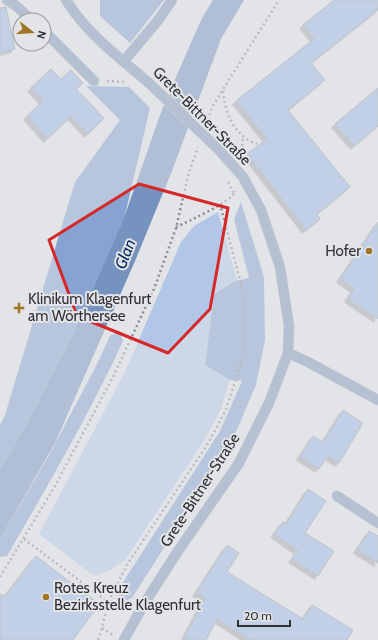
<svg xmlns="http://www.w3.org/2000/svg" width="378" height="640" viewBox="0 0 378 640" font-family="Cabin,sans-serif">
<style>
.green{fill:#b2c7e8}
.forest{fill:#86a3d1}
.water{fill:#7693c0}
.building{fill:#9ab8e7;stroke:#97999c;filter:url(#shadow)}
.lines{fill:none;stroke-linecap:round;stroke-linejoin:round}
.minor-casing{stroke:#bec0c3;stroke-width:11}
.path{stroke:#8a8c8e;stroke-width:2.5;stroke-dasharray:2 3;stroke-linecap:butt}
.minor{stroke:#7f97bb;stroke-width:10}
.minor-bridge-casing{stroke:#bec0c3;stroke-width:11;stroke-linecap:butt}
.minor-bridge{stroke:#7f97bb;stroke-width:10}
.marked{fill:none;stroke:#d62828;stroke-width:3;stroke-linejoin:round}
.poi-dot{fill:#a07524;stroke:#e2e4e7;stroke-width:1.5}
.labels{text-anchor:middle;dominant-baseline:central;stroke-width:4;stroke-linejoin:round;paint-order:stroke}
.street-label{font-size:15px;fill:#2f3031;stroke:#e2e4e7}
.poi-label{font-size:15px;fill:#2f3031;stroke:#e2e4e7;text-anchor:start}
.water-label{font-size:16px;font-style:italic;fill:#052960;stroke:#e2e4e7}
</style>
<defs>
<filter id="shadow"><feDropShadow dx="-3.5" dy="3.5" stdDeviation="0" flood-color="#0004"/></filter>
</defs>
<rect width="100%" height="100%" fill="#e2e4e7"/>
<path class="green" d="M218,212L237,280L214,294L205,365L230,380L221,409L205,439L125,560L111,570L94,576L39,534L124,374L181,242L194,226Z"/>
<g class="forest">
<path d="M100,0H164L130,43L100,16Z"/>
<path d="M86,86L129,87L150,108L125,215L71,338L25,427L0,469V425L5,415L75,182L120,120Z"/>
<path d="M241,202L264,277L265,340L256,385L233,439L132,598L123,602L120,600L118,590L220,431L242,381L230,380L205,365L214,294L235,281L249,278L234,219Z"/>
<path d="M119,331L123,341C89,415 48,485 7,556L0,557V539L48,457L96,366L110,336Z"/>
</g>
<path class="water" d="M213,0H244L221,39L172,171L135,261L55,443L0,539V469L25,427L71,338L125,215L160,115L179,70L202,18Z"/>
<g class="building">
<path d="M334,0H378V10L311,63L325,80L288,110L350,187L317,214L320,219L306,230L247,154L267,139L236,101L314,39L303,25Z"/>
<path d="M6,7L15,49L0,53V8Z"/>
<path d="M51,69L61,79L71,70L83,83L76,89L104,118L88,134L71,116L47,139L27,116L43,101L31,88Z"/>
<path d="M378,88V126L354,146L335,124Z"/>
<path d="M378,222V319L348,299L354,289L340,279Z"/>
<path d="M343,410L363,423L339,463L328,456L319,469L300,457L313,436L323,442Z"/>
<path d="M308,489L326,501L305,533L334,551L318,576L292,559L298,551L274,534L283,522L286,524Z"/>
<path d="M369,531L378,536V563L357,550Z"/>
<path d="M227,545L239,553L227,572L303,619L312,605L353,630L347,640H250L217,619L206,640H183L205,598L196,593Z"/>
<path d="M36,556L99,604L73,640H0V594L5,596Z"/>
</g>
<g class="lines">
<g class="minor-casing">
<g id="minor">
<path d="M7,0L15,5L32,20"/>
<path d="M66,0C86,33 120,58 149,83"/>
<path d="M44,31L94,81"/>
<path d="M124,61L159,19L172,0"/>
<path d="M288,353L306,361L378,400"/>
<path d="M337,496L378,523"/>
<path d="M124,640L144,604L178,551L239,463L269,403L288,353L289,326L280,267L261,210L243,177L218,149"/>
</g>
</g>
<g class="path">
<path d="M107,81L126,82"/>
<path d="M223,91C225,108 229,124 243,136C247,140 253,142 257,144"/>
<path d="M208,120L212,107L279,0"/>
<path d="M241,156L243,137"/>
<path d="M228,182L234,194"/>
<path d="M176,227C189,221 231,202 236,191"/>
<path d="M24,539L108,602"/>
<path d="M0,577L55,486L114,375L154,289L176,228L188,176L198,147"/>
<path d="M102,628L113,635"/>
<path d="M98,640L102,628L108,602L128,563L207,445L225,412L238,373L244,347L245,314L241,284L220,204"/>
</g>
<use href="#minor" class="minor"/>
<g class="minor-bridge-casing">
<path id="minor-bridge" d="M149,83L218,149"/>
</g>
<use href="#minor-bridge" class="minor-bridge"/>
</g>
<path d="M0 0H378V640H0ZM139,184L228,208L210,309L168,353L77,316L49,240Z" fill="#e2e4e7" fill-opacity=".55" fill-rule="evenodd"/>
<path class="marked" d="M139,184L228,208L210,309L168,353L77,316L49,240Z"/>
<g class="poi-dot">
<circle cx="369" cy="251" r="4"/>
<path d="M17 302h4v4h4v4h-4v4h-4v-4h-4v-4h4z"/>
<circle cx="46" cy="597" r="4"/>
</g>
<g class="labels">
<g class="street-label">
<text transform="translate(202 116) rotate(45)">Grete-Bittner-Straße</text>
<text transform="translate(200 490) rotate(-57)">Grete-Bittner-Straße</text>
</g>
<g class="poi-label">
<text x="361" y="251" text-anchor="end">Hofer</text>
<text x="28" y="299">Klinikum Klagenfurt<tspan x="28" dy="17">am Wörthersee</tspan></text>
<text x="54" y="588">Rotes Kreuz<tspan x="54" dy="17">Bezirksstelle Klagenfurt</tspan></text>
</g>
<g class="water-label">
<text transform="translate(125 254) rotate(-69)">Glan</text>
</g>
</g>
<g transform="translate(32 32) rotate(107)"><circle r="19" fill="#e2e4e7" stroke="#9a9c9e"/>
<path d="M0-3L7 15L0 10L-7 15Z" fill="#a07524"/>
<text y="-6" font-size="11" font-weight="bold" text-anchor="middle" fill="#2f3031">N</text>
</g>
<path d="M238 620v6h52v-6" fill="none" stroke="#2f3031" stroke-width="2"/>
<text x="244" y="620" font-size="12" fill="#2f3031" stroke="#e2e4e7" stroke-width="3" paint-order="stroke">20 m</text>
</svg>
